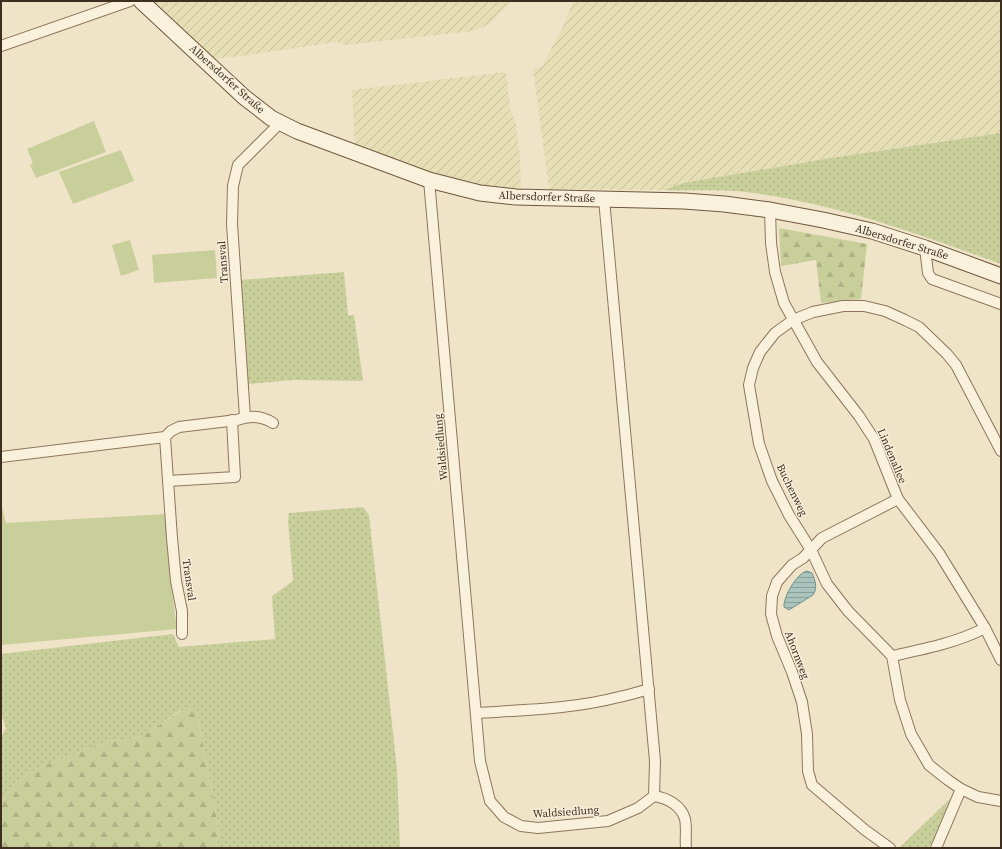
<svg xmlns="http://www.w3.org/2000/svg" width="1002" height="849" viewBox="0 0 1002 849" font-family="'Source Serif 4',serif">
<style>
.farmland{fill:url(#farmland-furrows)}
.grass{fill:url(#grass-dots)}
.forest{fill:url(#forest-firs)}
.park{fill:#c9cf9b}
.water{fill:url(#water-rules);stroke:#6f938a}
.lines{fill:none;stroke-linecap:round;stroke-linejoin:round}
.street-casing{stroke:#8d765c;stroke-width:12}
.secondary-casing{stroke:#6f573f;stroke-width:17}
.street{stroke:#faf1dc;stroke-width:10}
.secondary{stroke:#faf1dc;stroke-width:15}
.labels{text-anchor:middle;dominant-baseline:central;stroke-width:3;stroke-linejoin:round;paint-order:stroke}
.street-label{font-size:11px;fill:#3d2e20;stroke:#f7eed8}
</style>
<defs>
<pattern id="farmland-furrows" width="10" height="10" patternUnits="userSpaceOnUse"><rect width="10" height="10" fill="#e6deb5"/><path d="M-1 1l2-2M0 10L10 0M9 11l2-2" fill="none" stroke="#c6bf9b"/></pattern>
<pattern id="grass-dots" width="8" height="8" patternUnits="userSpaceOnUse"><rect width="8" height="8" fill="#c9cf9b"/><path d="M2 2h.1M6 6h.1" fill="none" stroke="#aeb285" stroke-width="1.8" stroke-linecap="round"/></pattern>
<pattern id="forest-firs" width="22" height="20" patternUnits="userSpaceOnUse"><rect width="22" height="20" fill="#c9cf9b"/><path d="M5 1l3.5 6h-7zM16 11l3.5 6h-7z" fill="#aeb285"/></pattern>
<pattern id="water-rules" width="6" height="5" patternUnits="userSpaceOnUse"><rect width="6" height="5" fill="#a9c4bc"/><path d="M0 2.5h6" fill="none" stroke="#8ba098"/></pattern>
</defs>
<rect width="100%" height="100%" fill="#f0e4c8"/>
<g class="farmland">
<path d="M144,1H512L491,23L474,31L345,45L336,42L256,54L207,60Z"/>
<path d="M573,1H1001V133L831,158L683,183L664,190L549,189L533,69L542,66L562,29Z"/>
<path d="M505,72L507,79L510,109L516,124L520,156L521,191L476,190L355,150L352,90Z"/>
</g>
<g class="grass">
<path d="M1001,133V264C918,234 835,203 746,192C719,189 691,191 664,190L683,183L831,158Z"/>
<path d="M344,272L348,315H354L363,381L294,380L247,384L240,280Z"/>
<path d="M363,507L369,515L397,769L400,848H217L219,831L197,712L181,710L142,736L130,739H120L91,747L83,751L45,765L30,773L17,782L1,802V737L6,728L1,714V654L173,634L179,647L275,639L272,596L293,581L288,520L289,513Z"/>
<path d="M952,797C946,815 941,833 928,848H899Z"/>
</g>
<g class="forest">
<path d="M779,228L867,244L861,299L821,303L816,260L781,266Z"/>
<path d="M188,706H193L197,712L219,831L217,848H1V802L17,782L30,773L45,765L83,751L91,747L120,739H130L142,736Z"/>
</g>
<g class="park">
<path d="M94,121L106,152L36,178L30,165L33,163L27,149Z"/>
<path d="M121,150L134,181L73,204L59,172Z"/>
<path d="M130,240L139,270L121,276L112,245Z"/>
<path d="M215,250L217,278L154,283L152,255Z"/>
<path d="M1,503L6,523L165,514L170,577L177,629L1,645Z"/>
</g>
<path class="water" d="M807,571L812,573C815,580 818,588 813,595L789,610L784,607C783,597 797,573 807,571Z"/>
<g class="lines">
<g class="street-casing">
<g id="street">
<path d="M1,46L130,1"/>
<path d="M429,180L480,761L490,801L504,817L521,826L538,828L608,821L638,808L654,796"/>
<path d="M604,199L655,761L654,796"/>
<path d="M770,210L771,243L775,272L784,303L817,362L859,416L874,439L898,499L939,553L985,628L1001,660"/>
<path d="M925,248L928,273L932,279L1001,304"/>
<path d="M245,417L232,224L233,186L238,165L280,123"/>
<path d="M165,437L172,538L176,581L182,611V634"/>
<path d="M1001,451L956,365L947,354L919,327L905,320L885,311L864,306H843L813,312L793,320L775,333L760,352L753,368L749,385L759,444L772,481L789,515L811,550L827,584L848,611L892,656L900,700L911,734L929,765L948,780L961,789L978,797L1001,801"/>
<path d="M1,457L165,437L171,431L179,427L237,420C250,415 262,416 273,423"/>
<path d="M168,481L235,477L232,420"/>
<path d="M892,656C924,649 956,643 985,628"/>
<path d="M476,713C523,710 573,709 619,697C629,695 639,692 649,689"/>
<path d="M654,796C667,798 681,805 685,819C687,828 685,839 686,848"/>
<path d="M890,848L865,830L812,785L808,771L807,734L802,702L792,672L777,636L771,614L772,596L777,582L792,565L803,558L822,538L898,499"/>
<path d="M936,848L961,789"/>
</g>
</g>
<g class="secondary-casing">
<path id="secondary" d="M141,1L244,97L271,118L297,131L429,180L480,193L516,197L684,201L724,204L770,210L823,220L872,231L925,248L1001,276"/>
</g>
<use href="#street" class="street"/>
<use href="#secondary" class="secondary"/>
</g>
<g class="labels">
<g class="street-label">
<text transform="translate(227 79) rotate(42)">Albersdorfer Straße</text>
<text transform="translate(547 197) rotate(2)">Albersdorfer Straße</text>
<text transform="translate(902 242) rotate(17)">Albersdorfer Straße</text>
<text transform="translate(223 262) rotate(-94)">Transval</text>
<text transform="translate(441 447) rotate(-95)">Waldsiedlung</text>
<text transform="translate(892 456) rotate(67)">Lindenallee</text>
<text transform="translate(792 490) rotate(64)">Buchenweg</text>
<text transform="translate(189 580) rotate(82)">Transval</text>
<text transform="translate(797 655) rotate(69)">Ahornweg</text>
<text transform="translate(566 812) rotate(-4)">Waldsiedlung</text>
</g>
</g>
<rect width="1002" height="849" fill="none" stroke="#3d2e20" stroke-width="4"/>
</svg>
